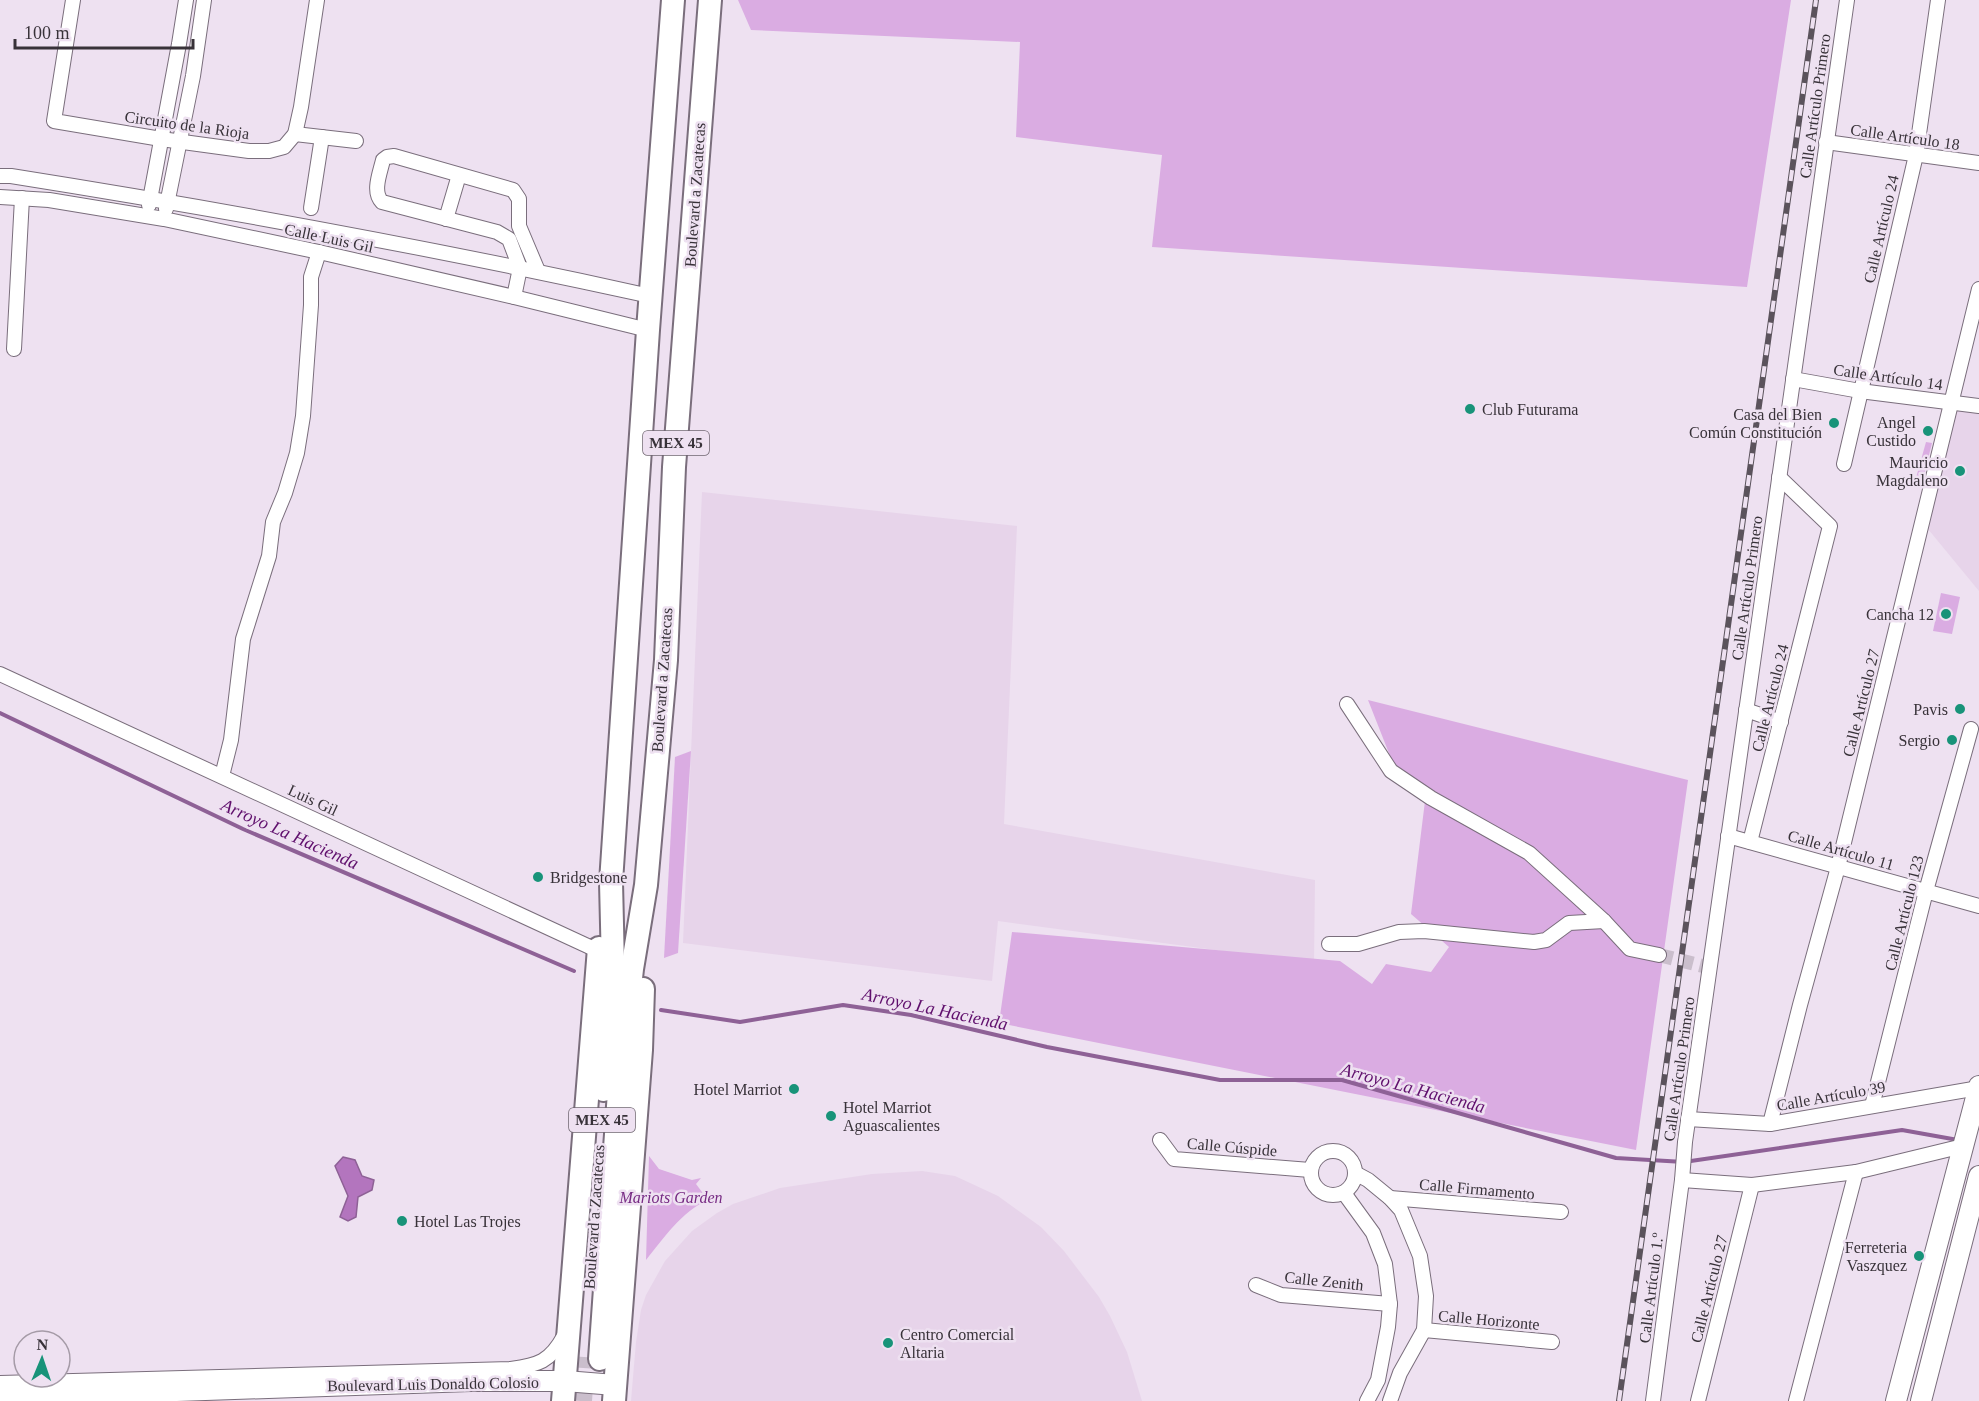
<svg xmlns="http://www.w3.org/2000/svg" width="1979" height="1401" viewBox="0 0 1979 1401" font-family="'Times New Roman',serif">
<style>
.built{fill:#e7d4ea}
.green{fill:#daace2}
.water{fill:#b375be;stroke:#8e6196;stroke-width:1.5}
.lines{fill:none;stroke-linecap:round;stroke-linejoin:round}
.stream{stroke:#8e6196;stroke-width:4}
.minor-tunnel{stroke:#cabecc;stroke-width:14;stroke-dasharray:14 7;stroke-linecap:butt}
.primary-tunnel{stroke:#cabecc;stroke-width:22;stroke-dasharray:22 11;stroke-linecap:butt}
.minor-casing{stroke:#7a6e7c;stroke-width:16}
.secondary-casing{stroke:#7a6e7c;stroke-width:22}
.primary-casing{stroke:#7a6e7c;stroke-width:26}
.minor{stroke:#fff;stroke-width:14}
.secondary{stroke:#fff;stroke-width:20}
.primary{stroke:#fff;stroke-width:22}
.rail-casing{stroke:#5b535c;stroke-width:6}
.rail{stroke:#eee1f1;stroke-width:4;stroke-dasharray:11;stroke-linecap:butt}
.poi-dot{fill:#189379;stroke:#eee1f1;stroke-width:2}
.labels{text-anchor:middle;dominant-baseline:central;stroke-width:5;stroke-linejoin:round;paint-order:stroke}
.shield{fill:#eee1f1;stroke:#6f6670;stroke-width:1.5}
.shield-label{font-size:15px;font-weight:bold;fill:#383239}
.street-label{font-size:16px;fill:#383239;stroke:#eee1f1}
.poi-label{font-size:16px;fill:#383239;stroke:#eee1f1;text-anchor:end}
.park-label{font-size:16px;font-style:italic;fill:#762a83;stroke:#eee1f1}
.water-label{font-size:18px;font-style:italic;fill:#60106d;stroke:#eee1f1}
</style>
<rect width="100%" height="100%" fill="#eee1f1"/>
<g class="built">
<path d="M1955,410L1979,413V591L1928,529Z"/>
<path d="M702,492L1017,526L1004,824L1315,880L1314,963L998,921L992,981L683,943Z"/>
<path d="M922,1171L955,1176L998,1196L1041,1227L1064,1251L1099,1297L1110,1316L1127,1352L1142,1401H631L636,1342L641,1310L646,1295L665,1261L692,1231L717,1213L733,1204L780,1188L872,1174Z"/>
</g>
<g class="green">
<path d="M738,0H1791L1747,287L1152,247L1162,155L1016,137L1020,42L751,30Z"/>
<path d="M1926,442L1932,443L1921,487L1914,485Z"/>
<path d="M1941,593L1960,597L1952,634L1933,631Z"/>
<path d="M1368,700L1688,780L1636,1150L999,1023L1012,932L1340,961L1372,984L1386,964L1431,972L1449,947L1411,914L1425,801L1394,766Z"/>
<path d="M691,751L678,953L664,958L675,757Z"/>
<path d="M649,1156L659,1169L692,1180L701,1178L696,1184L708,1200C681,1212 664,1238 646,1260Z"/>
</g>
<path class="water" d="M343,1157L355,1160L362,1176L374,1180L372,1190L358,1197L356,1217L348,1221L340,1217L348,1196L335,1166Z"/>
<g class="lines">
<g class="stream">
<path d="M0,713L243,829L574,971"/>
<path d="M661,1010L740,1022L843,1005L911,1015L1047,1047L1220,1080H1342L1616,1158L1684,1162L1902,1130L1958,1140"/>
</g>
<path class="minor-tunnel" d="M1659,955L1707,967"/>
<path class="primary-tunnel" d="M581,1401L584,1357"/>
<g class="minor-casing">
<g id="minor">
<path d="M73,0L54,121L161,139L249,151H269L284,147L295,134L301,107L317,0"/>
<path d="M295,134L356,141"/>
<path d="M1826,142L1979,163"/>
<path d="M0,176H11C225,210 438,249 650,296"/>
<path d="M0,197L49,200L164,219L319,252L514,297L648,330"/>
<path d="M149,205L179,44L186,0"/>
<path d="M311,208L322,137"/>
<path d="M166,209L193,76L204,0"/>
<path d="M446,219L459,175"/>
<path d="M514,297L520,268L509,239L497,232L382,202C372,192 380,173 383,160L387,157L394,156L513,190L519,199V226L538,271"/>
<path d="M14,349L22,198"/>
<path d="M1793,379L1860,391L1979,406"/>
<path d="M1844,464L1916,155L1938,0"/>
<path d="M0,674L605,954"/>
<path d="M1347,704L1391,771L1431,798L1529,853L1604,921L1630,949L1659,955"/>
<path d="M1746,710L1781,722"/>
<path d="M222,776L231,740L243,639L269,556L273,522L285,493L297,453L303,416L311,305V277L319,252"/>
<path d="M1728,836L1979,906"/>
<path d="M1750,842L1830,526L1779,477"/>
<path d="M1329,944H1358L1399,932L1424,931L1534,942L1546,940L1569,923L1604,921"/>
<path d="M1872,1106L1926,891L1971,729"/>
<path d="M1688,1119L1770,1124L1979,1088"/>
<path d="M1770,1124L1800,1005L1838,867L1979,289"/>
<path d="M1160,1140L1174,1159L1310,1170"/>
<circle cx="1333" cy="1173" r="22"/>
<path d="M1355,1173L1368,1180L1390,1198L1401,1210L1420,1256L1426,1296L1424,1330L1400,1373L1390,1401"/>
<path d="M1682,1180L1752,1185L1856,1172L1963,1146"/>
<path d="M1344,1193L1373,1233L1385,1264L1390,1304L1388,1327L1378,1380L1367,1401"/>
<path d="M1390,1198L1561,1212"/>
<path d="M1256,1285L1281,1295L1390,1304"/>
<path d="M1424,1330L1552,1342"/>
<path d="M0,1383L511,1369C538,1365 550,1362 564,1336"/>
<path d="M1653,1401L1682,1180L1685,1142L1847,0"/>
<path d="M1698,1401L1752,1185"/>
<path d="M1796,1401L1856,1172"/>
</g>
</g>
<g class="secondary-casing">
<g id="secondary">
<path d="M0,1397L471,1381H565L615,1385"/>
<path d="M1896,1401L1979,1086"/>
<path d="M1921,1401L1979,1176"/>
</g>
</g>
<g class="primary-casing">
<g id="primary">
<path d="M604,1090L613,967L611,882L648,330L673,0"/>
<path d="M600,1359L620,1078L632,969L646,885L666,660L674,467L710,0"/>
<path d="M563,1401L599,948"/>
<path d="M614,1401L641,1050L643,989"/>
</g>
</g>
<use href="#minor" class="minor"/>
<use href="#secondary" class="secondary"/>
<use href="#primary" class="primary"/>
<g class="rail-casing">
<path id="rail" d="M1619,1401L1816,0"/>
</g>
<use href="#rail" class="rail"/>
</g>
<g class="poi-dot">
<circle cx="1470" cy="409" r="6"/>
<circle cx="1834" cy="423" r="6"/>
<circle cx="1928" cy="431" r="6"/>
<circle cx="1960" cy="471" r="6"/>
<circle cx="1946" cy="614" r="6"/>
<circle cx="1960" cy="709" r="6"/>
<circle cx="1952" cy="740" r="6"/>
<circle cx="538" cy="877" r="6"/>
<circle cx="794" cy="1089" r="6"/>
<circle cx="831" cy="1116" r="6"/>
<circle cx="402" cy="1221" r="6"/>
<circle cx="1919" cy="1256" r="6"/>
<circle cx="888" cy="1343" r="6"/>
</g>
<g class="labels">
<g class="shield">
<rect x="643" y="431" width="66" height="24" rx="4.5"/>
<rect x="569" y="1108" width="66" height="24" rx="4.5"/>
</g>
<g class="shield-label">
<text x="676" y="443">MEX 45</text>
<text x="602" y="1120">MEX 45</text>
</g>
<g class="street-label">
<text transform="translate(1815 106) rotate(-82)">Calle Artículo Primero</text>
<text transform="translate(187 125) rotate(8)">Circuito de la Rioja</text>
<text transform="translate(1905 137) rotate(8)">Calle Artículo 18</text>
<text transform="translate(695 195) rotate(-86)">Boulevard a Zacatecas</text>
<text transform="translate(1881 229) rotate(-77)">Calle Artículo 24</text>
<text transform="translate(329 238) rotate(12)">Calle Luis Gil</text>
<text transform="translate(1888 377) rotate(8)">Calle Artículo 14</text>
<text transform="translate(1747 588) rotate(-82)">Calle Artículo Primero</text>
<text transform="translate(662 680) rotate(-86)">Boulevard a Zacatecas</text>
<text transform="translate(1770 698) rotate(-76)">Calle Artículo 24</text>
<text transform="translate(1861 703) rotate(-76)">Calle Artículo 27</text>
<text transform="translate(313 800) rotate(25)">Luis Gil</text>
<text transform="translate(1841 850) rotate(16)">Calle Artículo 11</text>
<text transform="translate(1904 913) rotate(-76)">Calle Artículo 123</text>
<text transform="translate(1679 1069) rotate(-82)">Calle Artículo Primero</text>
<text transform="translate(1831 1096) rotate(-10)">Calle Artículo 39</text>
<text transform="translate(1232 1147) rotate(5)">Calle Cúspide</text>
<text transform="translate(1477 1189) rotate(5)">Calle Firmamento</text>
<text transform="translate(594 1217) rotate(-86)">Boulevard a Zacatecas</text>
<text transform="translate(1324 1281) rotate(6)">Calle Zenith</text>
<text transform="translate(1651 1288) rotate(-83)">Calle Artículo 1.º</text>
<text transform="translate(1709 1289) rotate(-76)">Calle Artículo 27</text>
<text transform="translate(1489 1320) rotate(5)">Calle Horizonte</text>
<text transform="translate(433 1384) rotate(-1)">Boulevard Luis Donaldo Colosio</text>
</g>
<g class="poi-label">
<text x="1482" y="409" text-anchor="start">Club Futurama</text>
<text x="1822" y="414">Casa del Bien<tspan x="1822" dy="18">Común Constitución</tspan></text>
<text x="1916" y="422">Angel<tspan x="1916" dy="18">Custido</tspan></text>
<text x="1948" y="462">Mauricio<tspan x="1948" dy="18">Magdaleno</tspan></text>
<text x="1934" y="614">Cancha 12</text>
<text x="1948" y="709">Pavis</text>
<text x="1940" y="740">Sergio</text>
<text x="550" y="877" text-anchor="start">Bridgestone</text>
<text x="782" y="1089">Hotel Marriot</text>
<text x="843" y="1107" text-anchor="start">Hotel Marriot<tspan x="843" dy="18">Aguascalientes</tspan></text>
<text x="414" y="1221" text-anchor="start">Hotel Las Trojes</text>
<text x="1907" y="1247">Ferreteria<tspan x="1907" dy="18">Vaszquez</tspan></text>
<text x="900" y="1334" text-anchor="start">Centro Comercial<tspan x="900" dy="18">Altaria</tspan></text>
</g>
<g class="park-label">
<text x="671" y="1197">Mariots Garden</text>
</g>
<g class="water-label">
<text transform="translate(290 834) rotate(24)">Arroyo La Hacienda</text>
<text transform="translate(935 1009) rotate(12)">Arroyo La Hacienda</text>
<text transform="translate(1413 1088) rotate(15)">Arroyo La Hacienda</text>
</g>
</g>
<g transform="translate(42 1359) rotate(2)"><circle r="28" fill="#eee1f1" stroke="#a59ba7" stroke-width="1.5"/>
<path d="M0-4.5L10 22L0 15L-10 22Z" fill="#189379"/>
<text y="-9" font-size="16" font-weight="bold" text-anchor="middle" fill="#383239">N</text>
</g>
<path d="M15 39v9h178v-9" fill="none" stroke="#383239" stroke-width="3"/>
<text x="24" y="39" font-size="18" fill="#383239" stroke="#eee1f1" stroke-width="4.5" paint-order="stroke">100 m</text>
</svg>
